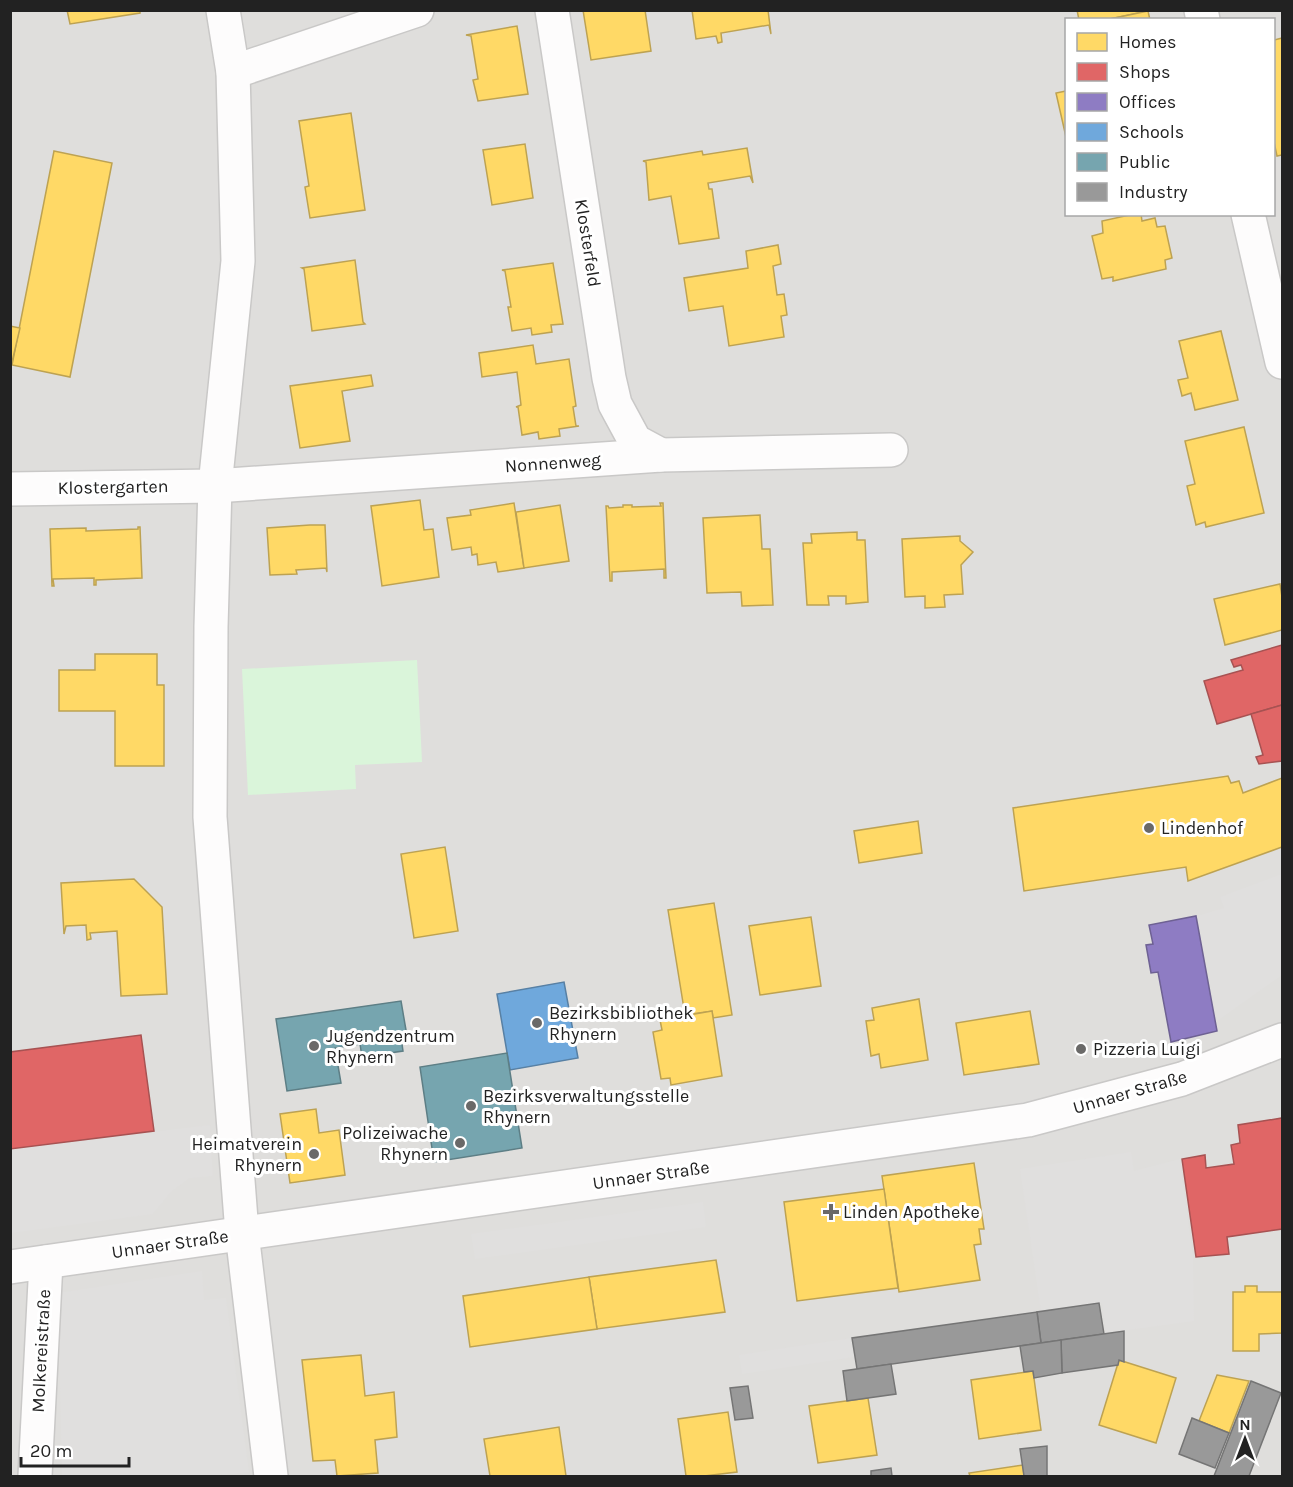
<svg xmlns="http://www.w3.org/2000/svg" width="1293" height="1487" viewBox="0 0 1293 1487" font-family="Karla,sans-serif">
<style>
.residential{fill:#dfdedc;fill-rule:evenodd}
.park{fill:#daf5da}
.parking{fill:#e0dfde}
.homes{fill:#ffd966;stroke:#bda252;stroke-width:1.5}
.shops{fill:#e06666;stroke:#a75252;stroke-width:1.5}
.offices{fill:#8e7cc3;stroke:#6e6193;stroke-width:1.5}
.schools{fill:#6fa8dc;stroke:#5880a4;stroke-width:1.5}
.public{fill:#76a5af;stroke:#5d7e85;stroke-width:1.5}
.industry{fill:#999;stroke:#757575;stroke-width:1.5}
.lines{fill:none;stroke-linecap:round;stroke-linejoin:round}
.minor-casing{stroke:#c9c8c7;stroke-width:36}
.minor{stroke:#fdfcfc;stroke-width:33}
.poi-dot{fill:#6a6968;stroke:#fff;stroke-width:2}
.labels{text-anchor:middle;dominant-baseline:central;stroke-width:6;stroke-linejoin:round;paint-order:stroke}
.street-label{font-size:18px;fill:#222;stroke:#fff}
.poi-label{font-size:18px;fill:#222;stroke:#fff;text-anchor:start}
</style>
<rect width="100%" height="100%" fill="#f0eeeb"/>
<path class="residential" d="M11,11H1282V1476H11ZM1066,20H1274V214H1066Z"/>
<path class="park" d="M417,660L422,762L355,765L356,789L248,795L242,669Z"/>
<g class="parking">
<path d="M1282,874V975L1217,1021L1197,916L1224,908L1220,897Z"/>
<path d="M210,1125L213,1176L190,1178L172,1191L153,1214L11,1233V1149Z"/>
<path d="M1131,1152L1134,1171L1180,1159L1193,1258L1194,1321L1106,1333L1102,1303L1041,1312L1020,1169Z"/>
<path d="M703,1202L706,1227L475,1259L471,1234Z"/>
<path d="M202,1271L204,1300L226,1298L249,1472L212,1476H62L58,1293Z"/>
<path d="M852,1338L855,1357L742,1374L739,1355Z"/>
</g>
<g class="homes">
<path d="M67,10H140V13L70,24Z"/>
<path d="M583,10H645L651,51L591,60Z"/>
<path d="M692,10H768L771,34L769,25L721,33L722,42L718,43L716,36L696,39Z"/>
<path d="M1077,10H1148V11L1105,20H1079Z"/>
<path d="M1148,11L1150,20H1105Z"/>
<path d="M517,26L528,94L478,101L473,80L478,79L471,36L466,35Z"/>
<path d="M1282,38V155L1277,156L1274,142V40Z"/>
<path d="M1066,91V137L1056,93Z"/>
<path d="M351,113L365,210L310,218L305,187L309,186L299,121Z"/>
<path d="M525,144L533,198L492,205L483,150Z"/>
<path d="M747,148L753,183L750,176L708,183L709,189H712L719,238L679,244L671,196L649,200L646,162L643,161L702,151L703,155Z"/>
<path d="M54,151L112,163L70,377L12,365Z"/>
<path d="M1134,214H1141L1142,221L1155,218L1157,227L1165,226L1172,258L1165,260L1166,269L1113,281V277L1102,279L1092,236L1103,233L1102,221Z"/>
<path d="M778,245L781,264L773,266L777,295L784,294L787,315L781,316L784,337L729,346L723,306L689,311L684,278L748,268L746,251Z"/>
<path d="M355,260L363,322L365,324L312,331L304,269L302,268Z"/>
<path d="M553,263L563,324L551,325L552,332L532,335L531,328L512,331L508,307H511L505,271L502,270Z"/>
<path d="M10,326L20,328L12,362H10Z"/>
<path d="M1221,331L1238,400L1195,410L1191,393L1182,396L1178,380L1188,378L1179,341Z"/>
<path d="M533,345L536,364L569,359L576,406L573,407L576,426H579L559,429L560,436L539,439L538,432L522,435L518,407H516L521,405L517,372L482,377L479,353Z"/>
<path d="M371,375L373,386L342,391L350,441L300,448L290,386Z"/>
<path d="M1244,427L1264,513L1210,526L1206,527L1205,522L1196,525L1187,486L1195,484L1185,441Z"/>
<path d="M420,500L424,530L433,529L439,577L382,586L371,506Z"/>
<path d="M514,503L524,568L498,572L496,562L478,565L477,554L472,555L471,547L452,550L447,518L471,515L470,510Z"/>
<path d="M660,503H663L666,578H664V569L612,572V581H610L606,506H608L609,508L623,507V505H632V507L661,506Z"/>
<path d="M560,505L569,561L524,568L516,512Z"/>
<path d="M760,515L762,549H770L773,605L742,606L741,592L707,593L703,518Z"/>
<path d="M310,525H325L327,572L326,568L296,570L297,574L270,575L267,528Z"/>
<path d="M138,527H140L142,578L96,580V585H94V578L53,579L54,586H52L50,529L86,528V531L138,529Z"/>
<path d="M857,532V540H865L868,602L846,604V596H828L829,605H807L803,543H812L811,534Z"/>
<path d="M960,536V541L973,552L961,565L963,594L944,595L945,607L925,608V596L905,597L902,539Z"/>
<path d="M1280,584L1282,597V630L1225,645L1214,599Z"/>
<path d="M95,654H157V685H164V766H115V711H59V670H95Z"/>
<path d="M1228,776L1231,783L1239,781L1243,793L1282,778V847L1188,881L1186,867L1024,891L1013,808Z"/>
<path d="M918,821L922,853L859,863L854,831Z"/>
<path d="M445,847L458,931L414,938L401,854Z"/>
<path d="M134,879L162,907L167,994L121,996L117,931L90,933L91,939L87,940L86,925L66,926L64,934L61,883Z"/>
<path d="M714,903L732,1015L713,1018L712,1011L685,1015L668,910Z"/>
<path d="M811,917L821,986L760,995L749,926Z"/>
<path d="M919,999L928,1060L881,1068L879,1054L871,1056L866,1021L874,1020L872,1008Z"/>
<path d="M712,1011L722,1076L671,1085L670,1078L661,1079L653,1032L662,1030L660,1020Z"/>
<path d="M1030,1011L1039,1064L964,1075L956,1023Z"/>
<path d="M316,1109L319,1133L339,1130L345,1175L290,1183L280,1114Z"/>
<path d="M974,1163L984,1229H979L981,1244L974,1245L980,1280L899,1292L882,1176Z"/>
<path d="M884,1189L898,1288L797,1301L784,1202Z"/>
<path d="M716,1260L725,1312L597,1329L589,1277Z"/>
<path d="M589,1277L597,1329L470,1347L463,1296Z"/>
<path d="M1245,1286H1257V1292H1282V1333L1259,1334V1351H1233V1292H1245Z"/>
<path d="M361,1355L365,1396L394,1392L397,1437L375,1440L378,1473L337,1476L335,1460L313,1461L302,1360Z"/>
<path d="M1119,1360L1176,1378L1156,1443L1099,1425Z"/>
<path d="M1033,1371L1041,1430L979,1439L971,1380Z"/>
<path d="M1217,1375L1249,1381L1229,1433L1199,1421Z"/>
<path d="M868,1398L877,1455L818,1463L809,1406Z"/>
<path d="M728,1412L737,1472L704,1476H686L678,1419Z"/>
<path d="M559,1427L566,1476H490L484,1439Z"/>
<path d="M1023,1465L1024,1476H970L969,1473Z"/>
</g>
<g class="shops">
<path d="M1282,645V705L1217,724L1204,681L1243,670L1241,665L1234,667L1231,660Z"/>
<path d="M1282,705V761L1259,764L1256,757L1263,755L1251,714Z"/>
<path d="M141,1035L154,1131L10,1149V1052Z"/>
<path d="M1282,1118V1229L1227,1237L1229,1254L1196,1257L1182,1159L1205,1155L1206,1168L1234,1164L1231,1145L1240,1143L1238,1125Z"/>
</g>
<path class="offices" d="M1196,916L1217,1031L1171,1042L1158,972L1151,973L1146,945L1153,944L1149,925Z"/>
<path class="schools" d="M564,982L578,1058L510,1070L497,994Z"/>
<g class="public">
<path d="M401,1001L407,1036L401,1037L403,1051L362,1057L360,1044L335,1048L341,1083L287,1091L276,1019Z"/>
<path d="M507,1053L522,1148L434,1162L420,1067Z"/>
</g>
<g class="industry">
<path d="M1099,1303L1104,1334L1041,1343L1037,1312Z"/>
<path d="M1037,1312L1041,1343L857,1369L852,1338Z"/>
<path d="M1124,1331V1362L1119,1360L1118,1365L1062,1373L1061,1340Z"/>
<path d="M1061,1340L1062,1373L1034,1378L1033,1371L1024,1372L1020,1346Z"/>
<path d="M891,1364L896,1394L847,1401L843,1371Z"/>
<path d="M1251,1381L1281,1393L1249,1476H1214Z"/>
<path d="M748,1386L753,1418L735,1420L730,1388Z"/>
<path d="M1192,1418L1229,1433L1215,1468L1179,1454Z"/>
<path d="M1047,1446V1476H1024L1020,1449Z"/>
<path d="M891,1468L892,1476H871V1471Z"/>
</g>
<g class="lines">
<g class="minor-casing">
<g id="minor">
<path d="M223,10L233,72L238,261L215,486L211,627L210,817L242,1233L271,1476"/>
<path d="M552,10L609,378L615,404L635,441L661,455"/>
<path d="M1201,10L1203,20"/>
<path d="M233,72L417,10"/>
<path d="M1248,214L1282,362"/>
<path d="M10,489L215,486L661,455L891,450"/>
<path d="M10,1267L1028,1120L1182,1079L1282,1040"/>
<path d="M35,1476L46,1262"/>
</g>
</g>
<use href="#minor" class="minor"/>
</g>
<g class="poi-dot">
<circle cx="1149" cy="828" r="6"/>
<circle cx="537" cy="1023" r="6"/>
<circle cx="314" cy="1046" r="6"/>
<circle cx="1081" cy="1049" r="6"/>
<circle cx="471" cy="1106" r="6"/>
<circle cx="460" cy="1143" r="6"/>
<circle cx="314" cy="1154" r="6"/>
<path d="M828 1203h6v6h6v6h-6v6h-6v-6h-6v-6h6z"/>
</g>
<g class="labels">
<g class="street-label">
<text transform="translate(588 243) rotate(81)">Klosterfeld</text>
<text transform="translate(553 463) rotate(-4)">Nonnenweg</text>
<text transform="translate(113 487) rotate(-1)">Klostergarten</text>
<text transform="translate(1130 1092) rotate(-16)">Unnaer Straße</text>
<text transform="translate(651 1175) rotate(-8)">Unnaer Straße</text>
<text transform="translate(170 1244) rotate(-8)">Unnaer Straße</text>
<text transform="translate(41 1351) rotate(-87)">Molkereistraße</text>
</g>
<g class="poi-label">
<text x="1161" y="828">Lindenhof</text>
<text x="549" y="1013">Bezirksbibliothek<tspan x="549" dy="21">Rhynern</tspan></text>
<text x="326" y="1036">Jugendzentrum<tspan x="326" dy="21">Rhynern</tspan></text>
<text x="1093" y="1049">Pizzeria Luigi</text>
<text x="483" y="1096">Bezirksverwaltungsstelle<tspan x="483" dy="21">Rhynern</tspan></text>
<text x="448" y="1133" text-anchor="end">Polizeiwache<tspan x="448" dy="21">Rhynern</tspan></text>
<text x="302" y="1144" text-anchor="end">Heimatverein<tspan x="302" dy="21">Rhynern</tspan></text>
<text x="843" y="1212">Linden Apotheke</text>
</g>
</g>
<rect width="1293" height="1487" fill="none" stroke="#222222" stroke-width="24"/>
<rect x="1065" y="18" width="210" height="198" fill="#ffffff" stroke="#a7a7a7" stroke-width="1.5"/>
<rect x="1077" y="33" width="30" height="18" fill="#ffd966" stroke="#a7a7a7" stroke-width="1.5"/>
<text x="1119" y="48" font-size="18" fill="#222222">Homes</text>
<rect x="1077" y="63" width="30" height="18" fill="#e06666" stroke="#a7a7a7" stroke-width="1.5"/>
<text x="1119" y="78" font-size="18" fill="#222222">Shops</text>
<rect x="1077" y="93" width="30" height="18" fill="#8e7cc3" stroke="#a7a7a7" stroke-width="1.5"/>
<text x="1119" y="108" font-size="18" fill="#222222">Offices</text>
<rect x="1077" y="123" width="30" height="18" fill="#6fa8dc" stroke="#a7a7a7" stroke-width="1.5"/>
<text x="1119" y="138" font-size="18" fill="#222222">Schools</text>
<rect x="1077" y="153" width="30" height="18" fill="#76a5af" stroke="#a7a7a7" stroke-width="1.5"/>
<text x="1119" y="168" font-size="18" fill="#222222">Public</text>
<rect x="1077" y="183" width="30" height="18" fill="#999999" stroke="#a7a7a7" stroke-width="1.5"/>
<text x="1119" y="198" font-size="18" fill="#222222">Industry</text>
<g transform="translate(1245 1439)" stroke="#ffffff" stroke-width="4.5" paint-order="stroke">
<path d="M0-4.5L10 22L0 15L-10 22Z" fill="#222222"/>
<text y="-9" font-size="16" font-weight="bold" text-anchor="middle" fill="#222222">N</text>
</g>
<path d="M21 1457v9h108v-9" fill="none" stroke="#222222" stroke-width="3"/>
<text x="30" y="1457" font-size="18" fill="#222222" stroke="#ffffff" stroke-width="4.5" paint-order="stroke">20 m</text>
</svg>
